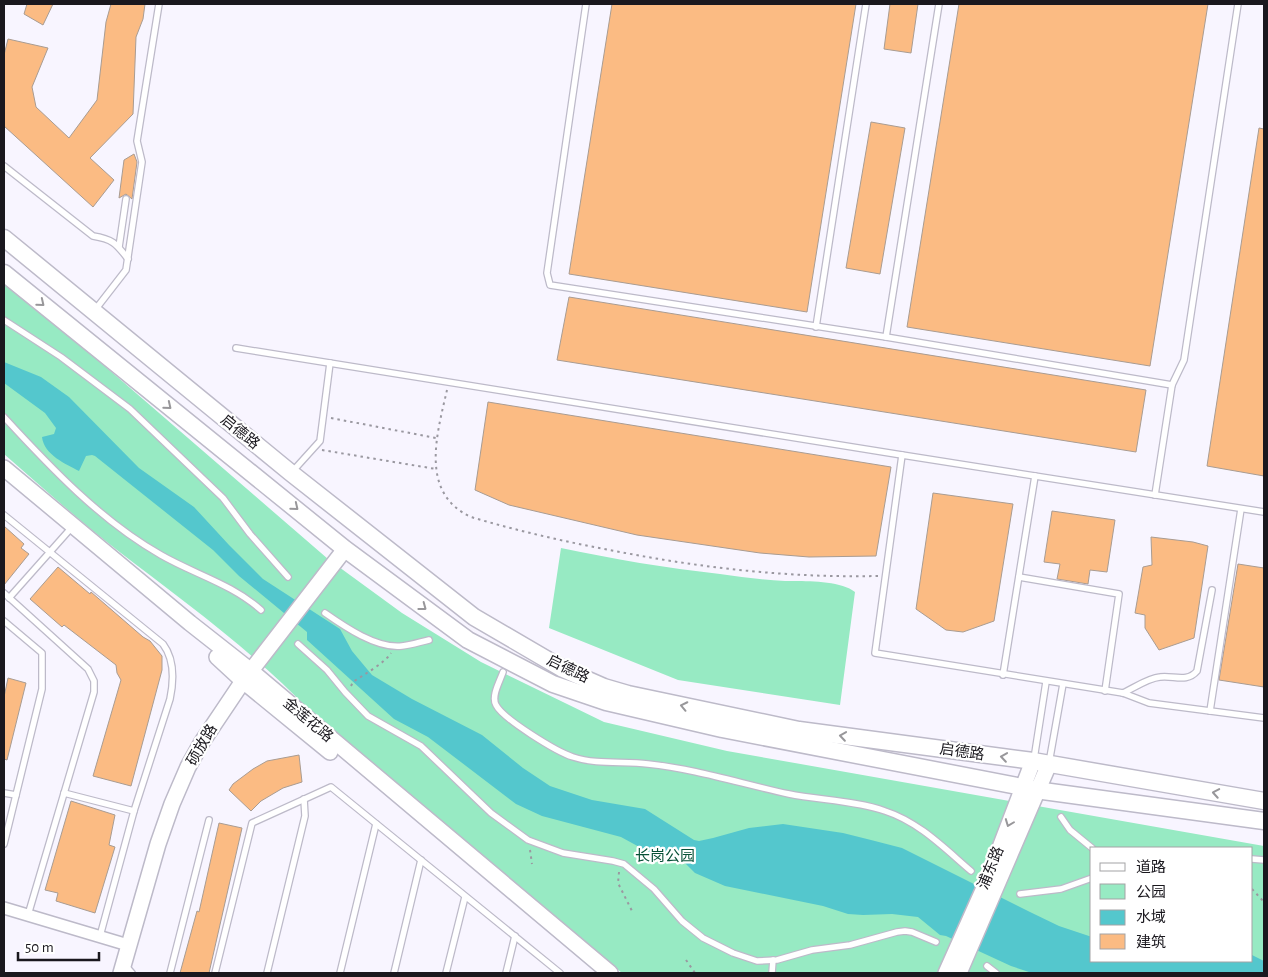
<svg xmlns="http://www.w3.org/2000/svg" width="1268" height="977" viewBox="0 0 1268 977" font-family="'Alegreya Sans','Noto Sans SC',sans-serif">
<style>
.green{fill:#97eac3;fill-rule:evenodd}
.water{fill:#54c7cd}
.building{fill:#fbbb83;stroke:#a99c92}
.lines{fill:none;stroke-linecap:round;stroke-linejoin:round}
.service-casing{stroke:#bdbac9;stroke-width:8}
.minor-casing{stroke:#bdbac9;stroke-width:14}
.tertiary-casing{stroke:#bdbac9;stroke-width:18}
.secondary-casing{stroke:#bdbac9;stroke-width:19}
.path{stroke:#9a98a0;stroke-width:2;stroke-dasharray:2.5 4;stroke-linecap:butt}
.service{stroke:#fff;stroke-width:5.5}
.minor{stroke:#fff;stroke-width:11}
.tertiary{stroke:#fff;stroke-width:15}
.secondary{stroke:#fff;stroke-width:16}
.oneway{stroke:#98979a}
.labels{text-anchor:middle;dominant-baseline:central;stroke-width:4.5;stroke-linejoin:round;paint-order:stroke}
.street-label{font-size:15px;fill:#1a181e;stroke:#fff}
.park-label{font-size:15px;fill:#075137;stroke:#fff}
</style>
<rect width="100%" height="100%" fill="#f8f5ff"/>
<g class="green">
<path d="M4,279L328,559L402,613L481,662L604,722L727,751L1264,846V973H622L310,711C252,650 183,601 117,550C78,520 41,486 4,454ZM1092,848H1252V961H1092Z"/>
<path d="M561,548C613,559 666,568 720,574C741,577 763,580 785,581C804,581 840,580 855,592L840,705L678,680L549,628Z"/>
</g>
<path class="water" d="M4,362L41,377L69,397L139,468L194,507L229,545L263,579L340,629L352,651L372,675L412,699L482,735L523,768L550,786L592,800L645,809L694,840L699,841L713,838L749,828L783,824L843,833L871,840L902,848L1030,912L1059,926L1092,937V961H1252V955L1264,961V973H1032L1011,966L946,936L940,935L918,917L892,914L863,915L848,914L823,906L725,886L695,873L682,860L654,855L621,837L542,816L516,804L428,737L394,719L307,640V632L239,576L213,550L95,456L92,455L86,456L79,471C66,464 44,455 42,437L54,434L56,428L45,413L4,383Z"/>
<g class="building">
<path d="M27,4H53L43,25L24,14Z"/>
<path d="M111,4H145L143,19L136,37L133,114L90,158L114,180L93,207L4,126V55L8,39L48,48L32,87L36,107L69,138L97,100L106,22Z"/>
<path d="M612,4H856L807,312L569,274Z"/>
<path d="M890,4H918L911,53L884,49Z"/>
<path d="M959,4H1208L1150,366L907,327Z"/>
<path d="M871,122L905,128L880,274L846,268Z"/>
<path d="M1259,128L1264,129V476L1207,466Z"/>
<path d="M134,154L137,162L132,199L126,194L119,198L124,160Z"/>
<path d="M569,297L1146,390L1136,452L557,360Z"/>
<path d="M488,402L891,467L876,556L809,557L760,553L637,535L509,505L475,490Z"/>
<path d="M933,493L1013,504L994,621L963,632L946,630L916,609Z"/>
<path d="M1052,511L1115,520L1107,572L1090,570L1088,584L1057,579L1060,564L1044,562Z"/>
<path d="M4,526L24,544L21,548L29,554L4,585Z"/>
<path d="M1151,537L1193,542L1208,546L1194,638L1159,650L1145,628V615L1135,613L1143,567L1152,565Z"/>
<path d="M1238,564L1264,568V687L1219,680Z"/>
<path d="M58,567L90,594L91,592L143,637L150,641L162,656V670L131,786L93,776L121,680L117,673L116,665L64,625L62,627L30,599Z"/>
<path d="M8,678L26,683L7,760L4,759V697Z"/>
<path d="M299,755L302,782L283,788L261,801L251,811L229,790L233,784L253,769L267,761Z"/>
<path d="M71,801L115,815L109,845L115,847L95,913L56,901L58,893L45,890Z"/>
<path d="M219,823L242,828L209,973H180L197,911L199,912Z"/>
</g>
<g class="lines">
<g class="service-casing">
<g id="service">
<path d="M586,4L547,273L550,285L886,337L1172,385"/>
<path d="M4,166L93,236C112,239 116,243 128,259"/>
<path d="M119,247L126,199"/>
<path d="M95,310L126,270L142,162L137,141L159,4"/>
<path d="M4,320L61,357L130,409L223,498L250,534L288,577"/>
<path d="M816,327L866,4"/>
<path d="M886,337L939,4"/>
<path d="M236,348L902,455"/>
<path d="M4,417C50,467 101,521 161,555C194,574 232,584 261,610"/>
<path d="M292,472L320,441L330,363"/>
<path d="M1155,495L1172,385L1184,360L1238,4"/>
<path d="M1264,512L902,455L875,653L1123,693L1149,703L1264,718"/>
<path d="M4,515L163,644C175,660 174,680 170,699L134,811L100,936"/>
<path d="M1019,577L1119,594L1105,691"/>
<path d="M4,593L88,669L94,681V692L28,915"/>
<path d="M9,598L73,526"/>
<path d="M325,613C345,627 377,649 402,646C411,645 420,642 429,640"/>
<path d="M4,621L42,653V689L4,844"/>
<path d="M298,644L327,670L345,692L368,716L421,746L491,813L528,840L563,853L613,861L624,864L654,889L682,921L703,938L733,953L757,961L777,960L812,950L850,945L897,932L905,931L912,932L936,942"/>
<path d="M503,672C500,681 491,696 496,705C503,719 557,752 573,757C597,765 624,761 648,764C696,769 742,784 789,794C819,800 857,801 885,811C919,822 944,848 971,871"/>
<path d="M1003,675L1035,476"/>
<path d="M1123,693C1134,688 1148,678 1160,677C1173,675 1187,683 1197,671L1212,590"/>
<path d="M1210,711L1241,509"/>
<path d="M1034,759L1046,682"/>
<path d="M1049,763L1063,684"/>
<path d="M4,793L16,795"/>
<path d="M64,793L134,811"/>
<path d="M1061,817L1070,830L1092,848"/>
<path d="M1252,859L1264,860"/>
<path d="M1020,894L1061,889L1092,878"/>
<path d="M125,965L132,973"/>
<path d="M987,966L996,973"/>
<path d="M170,973L209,820"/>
<path d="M215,973L252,823L331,787L560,973"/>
<path d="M267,973L305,816L304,799"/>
<path d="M340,973L376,824"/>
<path d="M394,973L421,860"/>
<path d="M446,973L465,897"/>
<path d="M506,973L515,936"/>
<path d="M772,973L773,960"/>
</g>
</g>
<g class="minor-casing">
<path id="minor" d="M4,908L128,945"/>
</g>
<g class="tertiary-casing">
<g id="tertiary">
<path d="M4,468L190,623L251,671L610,973"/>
<path d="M217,657L243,681L330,752"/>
<path d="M121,973L158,844L172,804L188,767L202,742L243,681L345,549"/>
<path d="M946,973L988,879L1033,761"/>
<path d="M959,973L1049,764"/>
</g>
</g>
<g class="secondary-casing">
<g id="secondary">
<path d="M4,238L291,473L474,617L563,669L604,687L628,694L799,730L1033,761L1264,801"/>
<path d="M4,273L345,549L468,640L553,684L606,702L722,729L1043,791L1264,821"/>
</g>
</g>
<g class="path">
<path d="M447,390C437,434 419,493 471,517C518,531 566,542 615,551C702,568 789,578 878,576"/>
<path d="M331,418L436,438"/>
<path d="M322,450L436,469"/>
<path d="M351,686L353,682C363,675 385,663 391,653"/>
<path d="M530,850L532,864"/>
<path d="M619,872L618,883L633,913"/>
<path d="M1252,889L1264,902"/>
<path d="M686,960L695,973"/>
</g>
<use href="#service" class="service"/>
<use href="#minor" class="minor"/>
<use href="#tertiary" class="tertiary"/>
<use href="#secondary" class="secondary"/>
</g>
<defs><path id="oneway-chevron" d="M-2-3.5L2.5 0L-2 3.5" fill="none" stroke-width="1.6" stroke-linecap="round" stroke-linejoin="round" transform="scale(1.25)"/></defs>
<g class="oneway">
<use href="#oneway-chevron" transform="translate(41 303) rotate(39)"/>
<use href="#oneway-chevron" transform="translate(168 406) rotate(39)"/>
<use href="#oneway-chevron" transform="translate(295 507) rotate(39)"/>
<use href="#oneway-chevron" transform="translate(423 607) rotate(37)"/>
<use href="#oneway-chevron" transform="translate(684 706) rotate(-168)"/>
<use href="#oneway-chevron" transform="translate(843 736) rotate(-172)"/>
<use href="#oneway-chevron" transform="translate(1004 757) rotate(-172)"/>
<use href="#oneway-chevron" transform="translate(1216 793) rotate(-170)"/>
<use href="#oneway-chevron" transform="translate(1009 823) rotate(111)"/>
</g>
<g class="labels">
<g class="street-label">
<text transform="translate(240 432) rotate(39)">启德路</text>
<text transform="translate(568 669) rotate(26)">启德路</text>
<text transform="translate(308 720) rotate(40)">金莲花路</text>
<text transform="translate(202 745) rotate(-60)">硕放路</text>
<text transform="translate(962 752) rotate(8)">启德路</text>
<text transform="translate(991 868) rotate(-68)">浦东路</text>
</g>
<g class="park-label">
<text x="665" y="856">长岗公园</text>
</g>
</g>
<rect width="1268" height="977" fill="none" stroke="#1a181e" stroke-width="10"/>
<rect x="1090" y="847" width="162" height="115" fill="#ffffff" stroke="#a3a3a5"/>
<rect x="1100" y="863" width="25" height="8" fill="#ffffff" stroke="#a3a3a5"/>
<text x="1136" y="872" font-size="15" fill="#1a181e">道路</text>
<rect x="1100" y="884" width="25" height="15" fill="#97eac3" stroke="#a3a3a5"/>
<text x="1136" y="897" font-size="15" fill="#1a181e">公园</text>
<rect x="1100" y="910" width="25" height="15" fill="#54c7cd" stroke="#a3a3a5"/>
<text x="1136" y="922" font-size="15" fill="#1a181e">水域</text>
<rect x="1100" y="934" width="25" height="15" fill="#fbbb83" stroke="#a3a3a5"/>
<text x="1136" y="947" font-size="15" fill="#1a181e">建筑</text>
<path d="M18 952v8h81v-8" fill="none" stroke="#1a181e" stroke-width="2.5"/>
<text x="25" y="952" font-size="15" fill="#1a181e" stroke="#ffffff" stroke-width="4" paint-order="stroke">50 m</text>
</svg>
